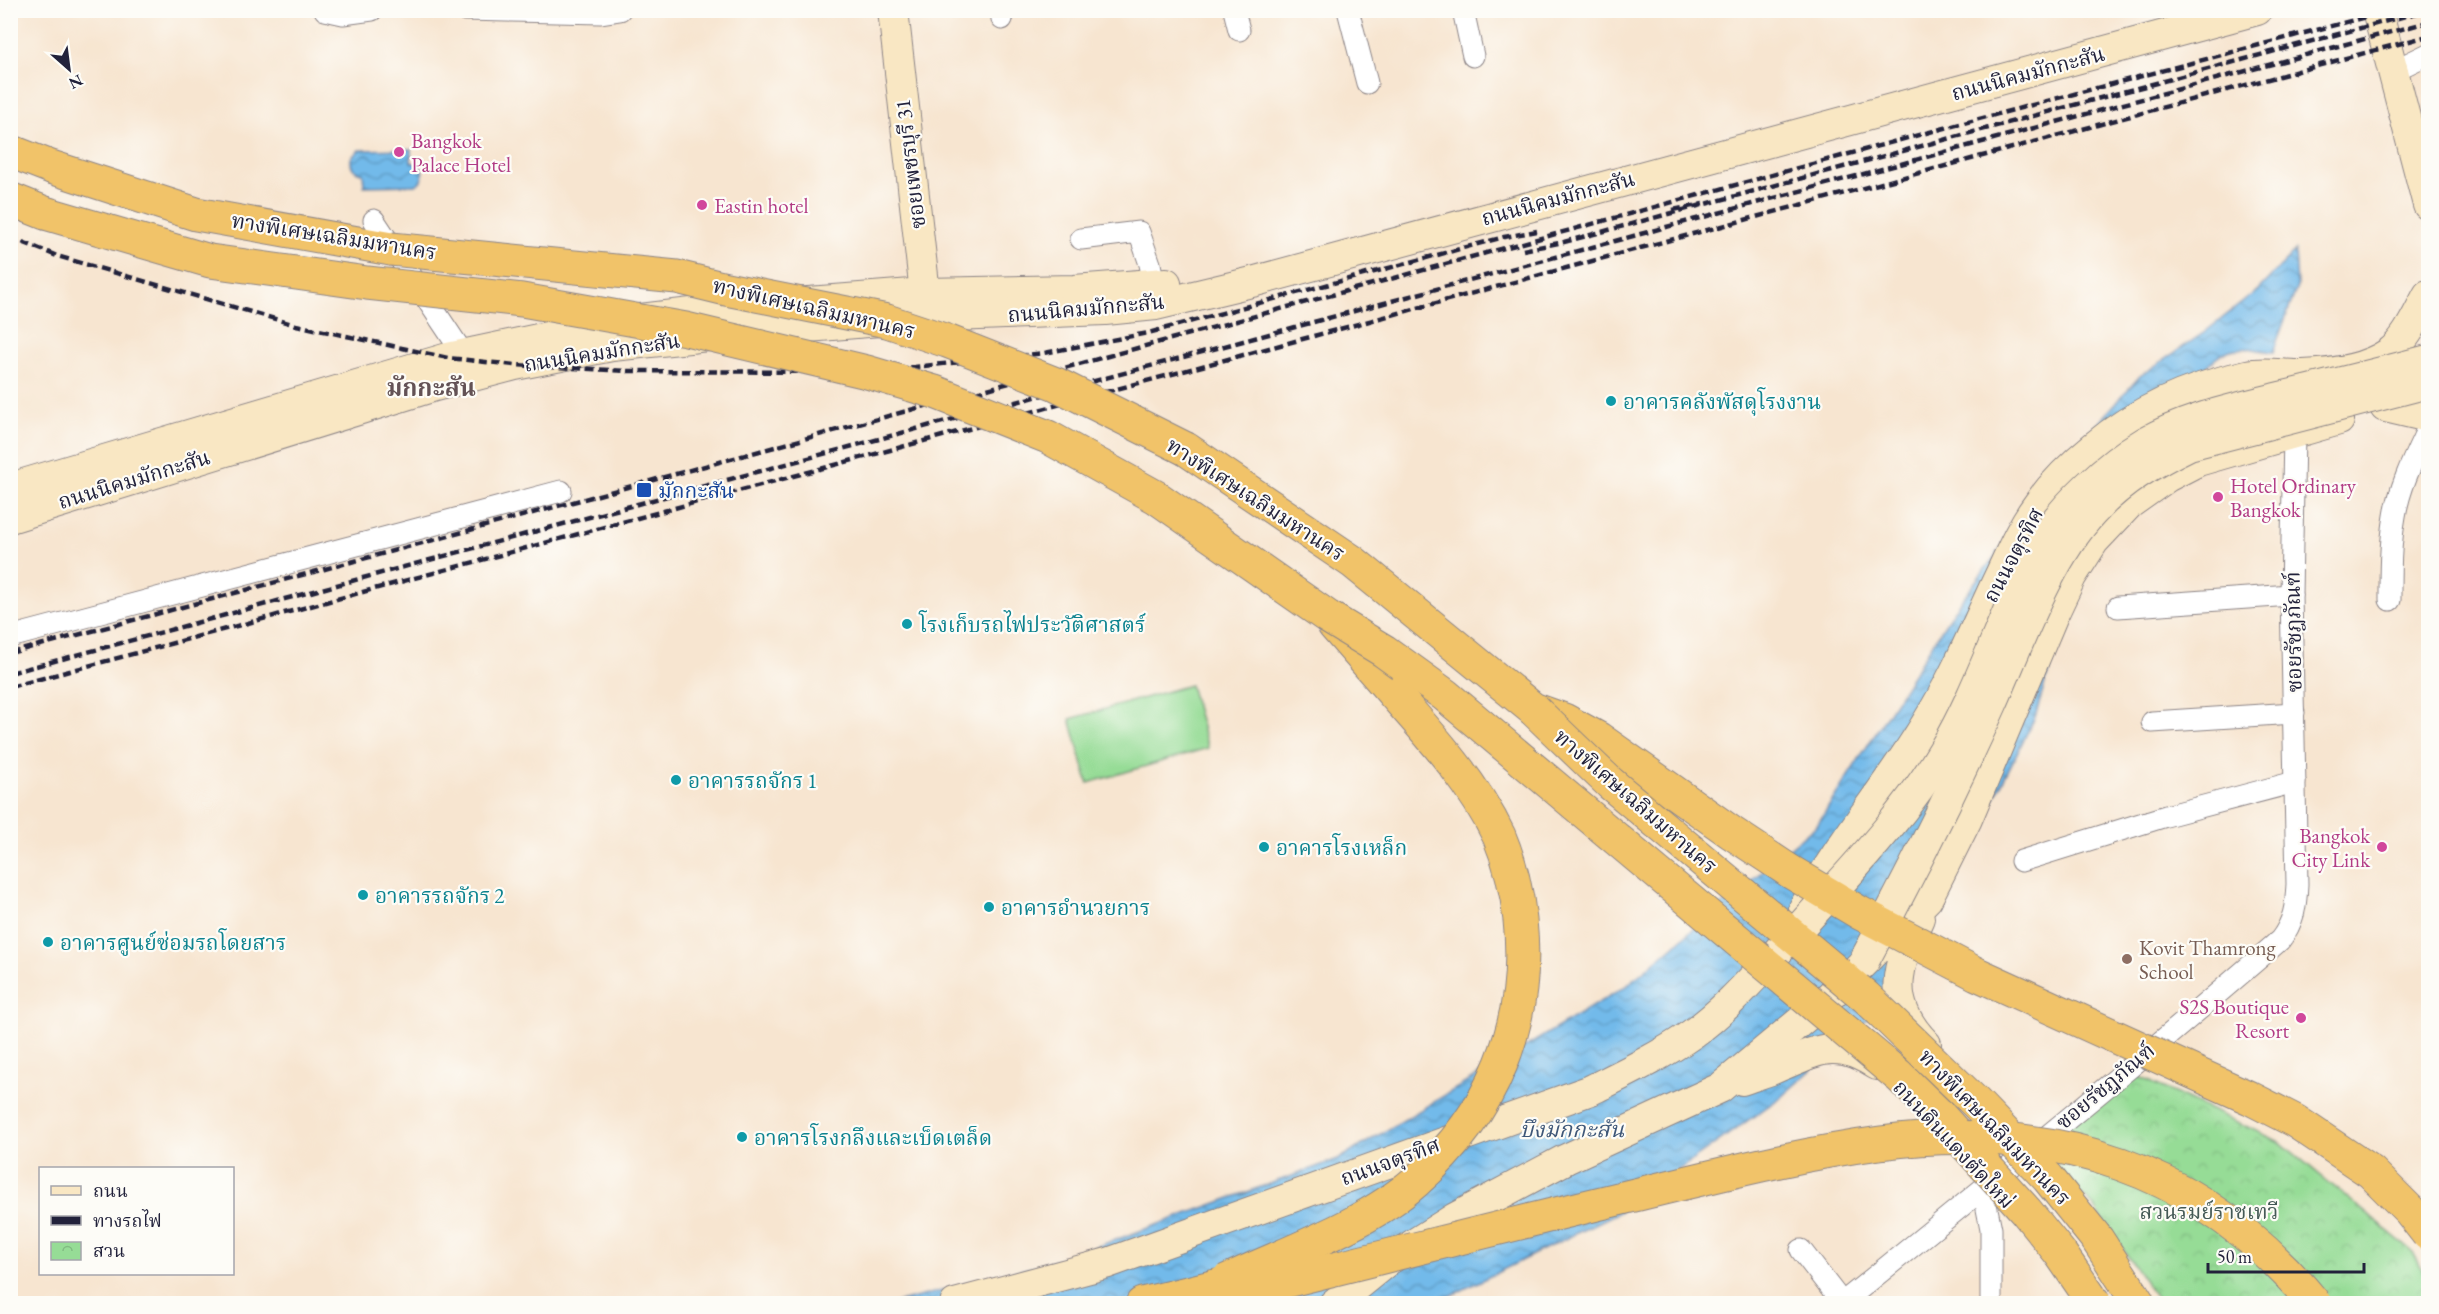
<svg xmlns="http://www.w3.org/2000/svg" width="2439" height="1314" viewBox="0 0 2439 1314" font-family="'EB Garamond','Noto Serif Thai',serif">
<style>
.park{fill:url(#park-crowns);stroke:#5c7f68;stroke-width:1.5}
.pitch{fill:#96dc96;stroke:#5c7f68;stroke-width:1.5}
.water{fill:url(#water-waves);stroke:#4a6e92;stroke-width:1.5}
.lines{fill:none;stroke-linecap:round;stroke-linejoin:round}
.street-casing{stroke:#8c8486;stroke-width:23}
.secondary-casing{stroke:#8c8486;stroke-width:32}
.highway-casing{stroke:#8c8486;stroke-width:35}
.street{stroke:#fff;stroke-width:21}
.secondary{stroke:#f9e7c3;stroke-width:30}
.highway{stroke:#f1c369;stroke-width:33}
.rail{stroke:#22223b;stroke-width:4.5;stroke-dasharray:9 4.5;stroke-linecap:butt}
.secondary-bridge-casing{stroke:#8c8486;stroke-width:32;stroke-linecap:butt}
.highway-bridge-casing{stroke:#8c8486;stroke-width:35;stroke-linecap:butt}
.secondary-bridge{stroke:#f9e7c3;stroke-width:30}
.highway-bridge{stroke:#f1c369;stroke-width:33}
.hotel-dot{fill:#d1479c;stroke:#fdfcf7;stroke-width:2}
.culture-dot{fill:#0f9aa8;stroke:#fdfcf7;stroke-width:2}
.transit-dot{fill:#1a4fb4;stroke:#fdfcf7;stroke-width:2}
.education-dot{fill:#8d6e63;stroke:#fdfcf7;stroke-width:2}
.labels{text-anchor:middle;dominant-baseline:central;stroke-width:4.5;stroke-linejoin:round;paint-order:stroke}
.street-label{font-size:21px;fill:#22223b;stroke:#fdfcf7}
.hotel-label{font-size:21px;fill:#b23c85;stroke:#fdfcf7;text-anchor:start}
.culture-label{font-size:21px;fill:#0d838f;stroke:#fdfcf7;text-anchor:start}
.transit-label{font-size:21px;fill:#164399;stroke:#fdfcf7;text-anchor:start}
.education-label{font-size:21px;fill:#785e54;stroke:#fdfcf7;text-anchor:start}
.park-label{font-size:21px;fill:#455a56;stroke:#fdfcf7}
.water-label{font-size:22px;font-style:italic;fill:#3e5778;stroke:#fdfcf7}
.quarter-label{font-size:24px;font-weight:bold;fill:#635255;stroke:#fdfcf7}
</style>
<defs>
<pattern id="park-crowns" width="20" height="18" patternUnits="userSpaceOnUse" patternTransform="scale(1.5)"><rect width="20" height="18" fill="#96dc96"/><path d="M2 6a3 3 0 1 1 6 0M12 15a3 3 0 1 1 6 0" fill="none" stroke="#81bc82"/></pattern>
<pattern id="water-waves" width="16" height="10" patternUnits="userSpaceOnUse" patternTransform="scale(1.5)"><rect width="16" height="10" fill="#72baea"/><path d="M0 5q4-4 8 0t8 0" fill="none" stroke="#5d97bf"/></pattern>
</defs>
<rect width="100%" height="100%" fill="#fdfcf7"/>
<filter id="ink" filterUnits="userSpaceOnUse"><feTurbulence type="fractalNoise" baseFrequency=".0167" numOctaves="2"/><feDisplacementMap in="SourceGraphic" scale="12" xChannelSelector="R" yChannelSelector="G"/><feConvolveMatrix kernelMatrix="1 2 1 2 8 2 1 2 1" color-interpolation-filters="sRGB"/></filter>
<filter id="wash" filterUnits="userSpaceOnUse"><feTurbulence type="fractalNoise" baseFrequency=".008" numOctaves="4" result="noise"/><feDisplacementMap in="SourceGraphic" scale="24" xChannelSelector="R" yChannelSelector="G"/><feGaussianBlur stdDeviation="1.35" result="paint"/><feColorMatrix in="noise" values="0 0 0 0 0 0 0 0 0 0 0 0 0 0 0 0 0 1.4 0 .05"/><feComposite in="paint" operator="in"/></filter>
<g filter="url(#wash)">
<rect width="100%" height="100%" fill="#f7e5d0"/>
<path class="park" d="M2131,1073L2280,1142L2413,1252L2428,1281V1303H2160L2094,1207L2039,1150Z"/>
<path class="pitch" d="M1190,685L1208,748L1088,783L1070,719Z"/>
<g class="water">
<path d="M411,149V162L419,165C425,172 424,180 416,185L364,186L363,173C354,172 350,167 351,158L359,150Z"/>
<path d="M2295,251L2297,287L2273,352C2232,346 2229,344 2198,375L2079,571L2035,717L1895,995L1781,1097L1619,1212L1436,1303L892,1304L1060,1260L1341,1158L1626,986L1817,825L1954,610L2082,441L2140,376L2205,332L2258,290Z"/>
</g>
</g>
<g filter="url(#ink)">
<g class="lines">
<g class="street-casing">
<g id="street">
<path d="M325,10L343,14L372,10"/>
<path d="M465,10L601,13L620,10"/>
<path d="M1001,10L1002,19"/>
<path d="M1234,10L1239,30"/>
<path d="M1348,10L1367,83"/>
<path d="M1463,10L1473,56"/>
<path d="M2393,71L2428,54"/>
<path d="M2410,134L2428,129"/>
<path d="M374,220L470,364"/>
<path d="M1081,239L1139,232L1150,264L1154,285"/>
<path d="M2390,600C2390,572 2390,544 2395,516C2400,485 2415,456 2428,428"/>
<path d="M2118,607L2291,595"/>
<path d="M10,637L561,491"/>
<path d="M2152,722L2294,713"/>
<path d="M2021,861L2166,816L2295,782"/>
<path d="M1983,1189L1991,1229V1304"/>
<path d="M1801,1250L1842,1303"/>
<path d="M1841,1304C1989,1184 2137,1064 2280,940C2294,922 2296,906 2297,884L2291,595L2294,434"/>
</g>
</g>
<g class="secondary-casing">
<g id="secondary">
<path d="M893,10L927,311"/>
<path d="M2377,10L2428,205"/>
<path d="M2385,407L2428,417"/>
<path d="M10,488L448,358L623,321L743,307L925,293L1074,290L1166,283"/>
<path d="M10,518L435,386L515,365L612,346L747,332L928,317L1105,310L1156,305L1252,282L2257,10"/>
<path d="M1804,908C1839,843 1888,787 1926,724C1956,676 1977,623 2001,573C2012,549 2023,524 2039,503C2055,481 2074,463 2095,446C2138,410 2193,387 2247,375C2266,371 2285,376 2303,375C2331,374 2366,369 2389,353C2407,340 2418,313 2428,295"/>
<path d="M1919,918C1897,966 1884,1002 1926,1044"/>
<path d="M1742,1080C1753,1076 1763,1073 1773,1069C1815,1052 1834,1036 1877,1065"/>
<path d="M955,1304L1108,1263L1591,1090C1625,1073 1661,1056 1692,1034C1726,1010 1754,977 1782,947"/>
<path d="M1334,1304L1387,1261L1455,1218L1566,1159L1720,1088L1825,1001L1927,899L1967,819L2053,615L2071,577L2094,541L2129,504L2167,477L2198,461L2339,420"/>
</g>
</g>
<g class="highway-casing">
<g id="highway">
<path d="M10,151L51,167L196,214L391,249"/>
<path d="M10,199L45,213"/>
<path d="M1186,449L1353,562L1533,709L1564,720L1599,739L1732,833L1791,872"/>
<path d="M1334,625L1394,694"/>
<path d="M1142,1304L1216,1286"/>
</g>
</g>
<use href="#street" class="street"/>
<use href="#secondary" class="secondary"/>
<use href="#highway" class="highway"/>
<g class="rail">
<path d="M1673,210L1703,204"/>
<path d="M10,237L57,256L296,325L448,358L515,365L628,371L830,372L915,367L1044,353L1148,333L1504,237L1537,231"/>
<path d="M1523,250L1564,242L2428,10"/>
<path d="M10,653L441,538L1926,133L2392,10"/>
<path d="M10,673L2428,22"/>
<path d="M10,687L2428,36"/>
</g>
<g class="secondary-bridge-casing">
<g id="secondary-bridge">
<path d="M1785,944C1840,882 1901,822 1943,751C1983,684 2004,608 2042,541C2063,505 2108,464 2145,442C2187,418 2234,409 2280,397C2330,385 2379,373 2428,360"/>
<path d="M1864,961C1910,877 1952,792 1992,704C2019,644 2048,560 2093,512C2120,482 2154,462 2189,445L2428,383"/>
</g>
</g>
<g class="highway-bridge-casing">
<g id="highway-bridge">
<path d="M45,213L210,261L367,283L522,300L686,329L867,372L935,392L1048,437L1156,497L1328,617L1384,651L1445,695L1899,1076L1939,1115L2026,1211L2060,1253L2095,1304"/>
<path d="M391,249L677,277L726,289L887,321L947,341L1056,384L1186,449"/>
<path d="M1533,709L1610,783L1866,997L1976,1103L2048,1178L2097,1239L2139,1304"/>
<path d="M1791,872L1860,913L1977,974L2250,1098L2295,1121L2371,1172L2410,1211L2428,1234"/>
<path d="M1226,1281C1285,1253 1365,1226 1415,1182C1493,1114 1531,1023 1520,920C1517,892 1510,862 1499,836C1473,782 1433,738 1394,694"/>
<path d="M1216,1286L1244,1288L1270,1285C1393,1255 1516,1223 1639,1194C1719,1175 1799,1154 1880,1143C2053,1120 2203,1168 2315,1304"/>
</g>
</g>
<use href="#secondary-bridge" class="secondary-bridge"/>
<use href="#highway-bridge" class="highway-bridge"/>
</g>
</g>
<g class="hotel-dot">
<circle cx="399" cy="152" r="6"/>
<circle cx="702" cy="205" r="6"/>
<circle cx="2218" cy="497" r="6"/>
<circle cx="2382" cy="847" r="6"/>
<circle cx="2301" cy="1018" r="6"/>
</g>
<g class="culture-dot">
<circle cx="1611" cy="401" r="6"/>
<circle cx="907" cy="624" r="6"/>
<circle cx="676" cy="780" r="6"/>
<circle cx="1264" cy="847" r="6"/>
<circle cx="363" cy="895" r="6"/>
<circle cx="989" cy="907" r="6"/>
<circle cx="48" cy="942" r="6"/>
<circle cx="742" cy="1137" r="6"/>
</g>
<rect class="transit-dot" x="636" y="482" width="16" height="16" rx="3"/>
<circle class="education-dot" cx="2127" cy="959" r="6"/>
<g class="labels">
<g class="street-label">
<text transform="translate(2028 73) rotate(-15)">ถนนนิคมมักกะสัน</text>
<text transform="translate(910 164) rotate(-97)">ซอยเพชรบุรี 31</text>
<text transform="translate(1558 198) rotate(-15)">ถนนนิคมมักกะสัน</text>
<text transform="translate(334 236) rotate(9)">ทางพิเศษเฉลิมมหานคร</text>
<text transform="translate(814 308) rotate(13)">ทางพิเศษเฉลิมมหานคร</text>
<text transform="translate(1086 308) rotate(-5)">ถนนนิคมมักกะสัน</text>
<text transform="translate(602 352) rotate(-9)">ถนนนิคมมักกะสัน</text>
<text transform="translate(134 479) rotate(-17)">ถนนนิคมมักกะสัน</text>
<text transform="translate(1256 499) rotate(33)">ทางพิเศษเฉลิมมหานคร</text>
<text transform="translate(2013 555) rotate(-62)">ถนนจตุรทิศ</text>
<text transform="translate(2293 632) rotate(-91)">ซอยรัชฎภัณฑ์</text>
<text transform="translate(1636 801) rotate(41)">ทางพิเศษเฉลิมมหานคร</text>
<text transform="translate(2105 1086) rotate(-40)">ซอยรัชฎภัณฑ์</text>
<text transform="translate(1995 1127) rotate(46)">ทางพิเศษเฉลิมมหานคร</text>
<text transform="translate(1954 1144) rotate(47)">ถนนดินแดงตัดใหม่</text>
<text transform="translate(1390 1161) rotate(-20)">ถนนจตุรทิศ</text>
</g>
<g class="hotel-label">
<text x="411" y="140">Bangkok<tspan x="411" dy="24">Palace Hotel</tspan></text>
<text x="714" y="205">Eastin hotel</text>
<text x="2230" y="485">Hotel Ordinary<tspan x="2230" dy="24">Bangkok</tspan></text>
<text x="2370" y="835" text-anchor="end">Bangkok<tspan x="2370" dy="24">City Link</tspan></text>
<text x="2289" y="1006" text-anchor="end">S2S Boutique<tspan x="2289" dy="24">Resort</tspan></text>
</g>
<g class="culture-label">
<text x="1623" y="401">อาคารคลังพัสดุโรงงาน</text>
<text x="919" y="624">โรงเก็บรถไฟประวัติศาสตร์</text>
<text x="688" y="780">อาคารรถจักร 1</text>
<text x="1276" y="847">อาคารโรงเหล็ก</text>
<text x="375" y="895">อาคารรถจักร 2</text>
<text x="1001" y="907">อาคารอำนวยการ</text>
<text x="60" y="942">อาคารศูนย์ซ่อมรถโดยสาร</text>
<text x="754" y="1137">อาคารโรงกลึงและเบ็ดเตล็ด</text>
</g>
<g class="transit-label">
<text x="658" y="490">มักกะสัน</text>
</g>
<g class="education-label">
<text x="2139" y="947">Kovit Thamrong<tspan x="2139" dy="24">School</tspan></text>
</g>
<g class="park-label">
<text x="2209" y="1211">สวนรมย์ราชเทวี</text>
</g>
<g class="water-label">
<text x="1572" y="1129">บึงมักกะสัน</text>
</g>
<g class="quarter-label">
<text x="431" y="387">มักกะสัน</text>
</g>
</g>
<rect width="2439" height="1314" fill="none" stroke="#fdfcf7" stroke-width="36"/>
<rect x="39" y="1167" width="195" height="108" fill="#fdfcf7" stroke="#a5a5ac" stroke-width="1.5"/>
<rect x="51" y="1186" width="30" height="9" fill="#f9e7c3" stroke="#a5a5ac" stroke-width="1.5"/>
<text x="93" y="1197" font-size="18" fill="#22223b">ถนน</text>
<rect x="51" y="1216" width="30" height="9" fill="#22223b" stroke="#a5a5ac" stroke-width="1.5"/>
<text x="93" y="1227" font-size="18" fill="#22223b">ทางรถไฟ</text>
<rect x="51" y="1242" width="30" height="18" fill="url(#park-crowns)" stroke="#a5a5ac" stroke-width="1.5"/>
<text x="93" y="1257" font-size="18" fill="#22223b">สวน</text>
<g transform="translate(69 69) rotate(152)" stroke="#fdfcf7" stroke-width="4.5" paint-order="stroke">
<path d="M0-4.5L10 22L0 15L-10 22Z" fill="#22223b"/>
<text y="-9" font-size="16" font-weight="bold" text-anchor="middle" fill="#22223b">N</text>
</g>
<path d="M2208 1263v9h156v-9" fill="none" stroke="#22223b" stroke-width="3"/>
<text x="2217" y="1263" font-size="18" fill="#22223b" stroke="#fdfcf7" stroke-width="4.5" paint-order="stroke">50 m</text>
</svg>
